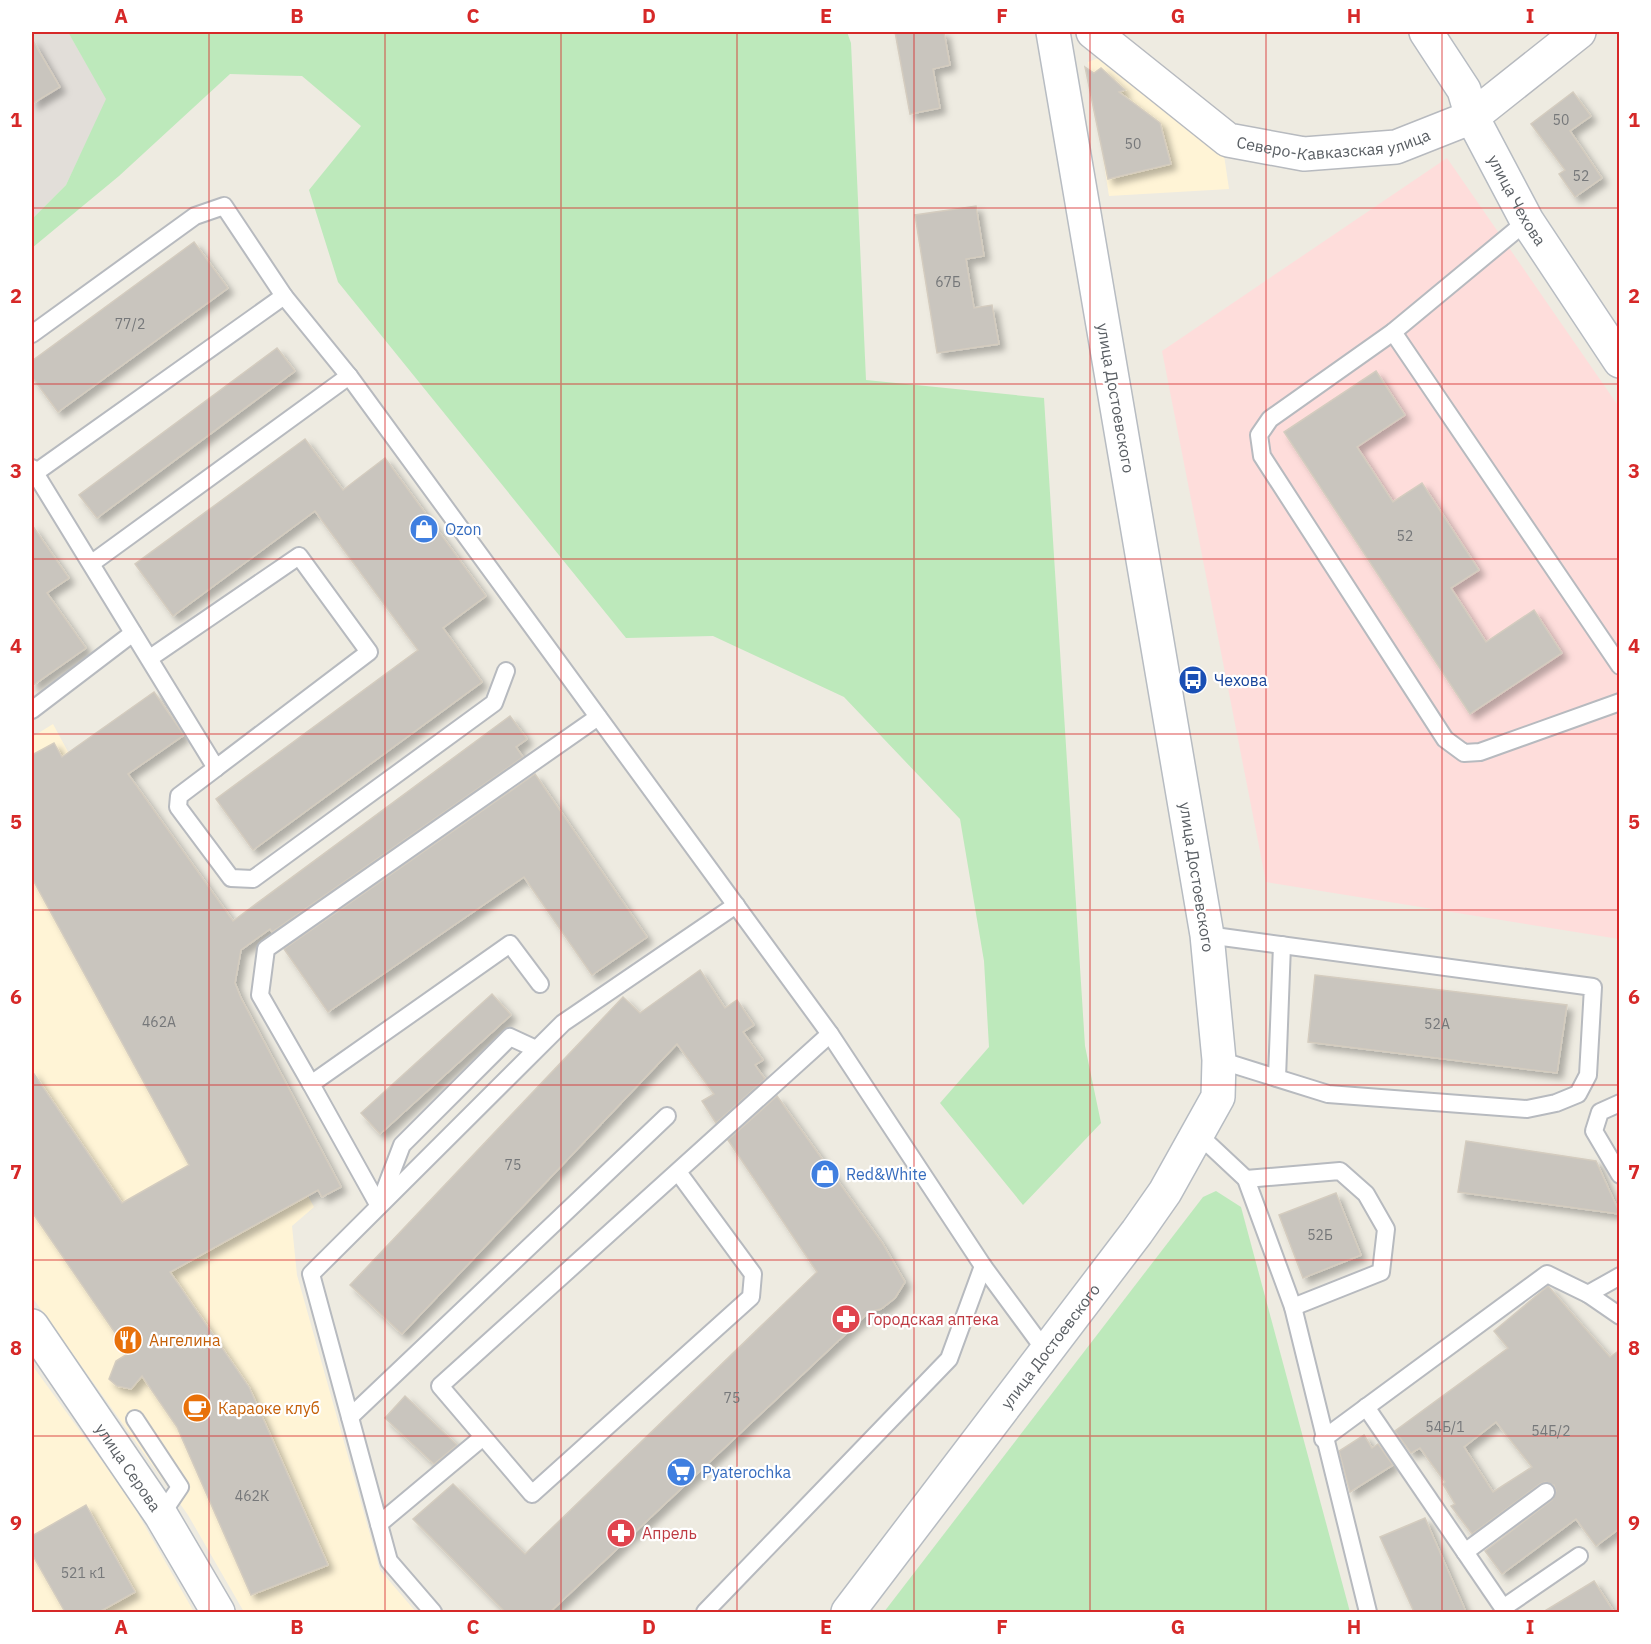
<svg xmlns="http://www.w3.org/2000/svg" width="1651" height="1644" viewBox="0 0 1651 1644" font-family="'IBM Plex Sans',sans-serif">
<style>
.commercial{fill:#fff4d6}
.industrial{fill:#e2ded9}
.medical{fill:#fedddb}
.green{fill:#bde9bb}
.building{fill:#c9c5be;stroke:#d4ccbf;stroke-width:1.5;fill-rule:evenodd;filter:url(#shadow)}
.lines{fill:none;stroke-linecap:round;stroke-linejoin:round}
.lane-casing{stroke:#b7babf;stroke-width:20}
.street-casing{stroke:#b7babf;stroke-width:36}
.secondary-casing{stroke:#b7bcc2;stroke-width:36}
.lane{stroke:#fff;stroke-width:16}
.street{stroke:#fff;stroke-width:33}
.secondary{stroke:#fff;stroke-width:33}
.grid{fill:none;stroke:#d62828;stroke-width:1.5;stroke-opacity:0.55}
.labels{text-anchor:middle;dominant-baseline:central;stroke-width:4.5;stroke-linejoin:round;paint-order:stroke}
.number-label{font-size:14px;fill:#76787a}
.street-label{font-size:16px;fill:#5a5f64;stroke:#fff}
.shop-label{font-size:16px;fill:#366cbe;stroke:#fff;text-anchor:start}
.transit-label{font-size:16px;fill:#164399;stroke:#fff;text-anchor:start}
.health-label{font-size:16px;fill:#be3a42;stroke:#fff;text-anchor:start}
.food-label{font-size:16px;fill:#c56008;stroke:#fff;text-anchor:start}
.neatline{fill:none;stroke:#d62828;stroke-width:2}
.grid-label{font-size:20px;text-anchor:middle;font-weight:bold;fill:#d62828}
</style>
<defs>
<filter id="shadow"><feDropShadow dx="5.5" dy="5.5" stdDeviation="3" flood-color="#0004"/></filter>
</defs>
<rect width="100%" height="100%" fill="#eeebe1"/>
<g class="commercial">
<path d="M1106,55L1224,155L1229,189L1109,196L1088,62Z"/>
<path d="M53,724L314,1207L292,1226L297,1275L380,1570L416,1612H244L188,1515L32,1297V737Z"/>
<path d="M32,1365L129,1498L194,1612H32Z"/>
</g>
<path class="industrial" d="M32,32H68L107,99L66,185L32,219Z"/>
<path class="medical" d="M1447,158L1619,407V939L1266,882L1162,351Z"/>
<g class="green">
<path d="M68,32H847L851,43L866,380L1044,398L1085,1046L1101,1123L1023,1205L940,1103L989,1047L984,961L960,819L844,697L713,636L626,638L338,282L309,190L361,126L302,76L230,74L119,176L32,248V219L66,185L106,99Z"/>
<path d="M1216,1191L1241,1207L1350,1612H884L1203,1197Z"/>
</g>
<g class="building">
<path d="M895,32H944L950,65L933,69L940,108L910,114Z"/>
<path d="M32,39L60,87L32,104Z"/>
<path d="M1085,67L1094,73L1101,68L1125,90L1119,92L1160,123L1171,164L1108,179Z"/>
<path d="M1573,92L1591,116L1570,131L1602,178L1575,197L1559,174L1565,170L1531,124Z"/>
<path d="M976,206L984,256L966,259L974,308L992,305L999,344L937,353L915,215Z"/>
<path d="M194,242L228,288L58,412L32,377V361Z"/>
<path d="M277,348L295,371L97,518L79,495Z"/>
<path d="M1376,371L1405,415L1357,447L1393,502L1422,483L1479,570L1451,588L1486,642L1534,610L1562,653L1470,714L1284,432Z"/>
<path d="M305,439L343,490L385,458L486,596L443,628L482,682L253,850L216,799L418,650L315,511L173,616L135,564Z"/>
<path d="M32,525L69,578L47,593L86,648L32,686Z"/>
<path d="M154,692L184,735L128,774L233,921L510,716L527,739L516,747L523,757L272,932L270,929L241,950L235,983L241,998L341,1187L322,1197L318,1190L170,1272L249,1387L328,1565L251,1595L177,1427L142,1376L131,1389L117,1386L109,1379L116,1361L129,1353L32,1212V1071L122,1203L189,1165L32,878V755L54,743L62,757Z"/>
<path d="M535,774L647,937L592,975L524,877L328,1012L284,949Z"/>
<path d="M700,970L725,1008L737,1000L754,1025L743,1032L763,1060L755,1065L765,1079L716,1123L702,1101L714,1094L677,1044L402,1334L350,1285L623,997L640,1013Z"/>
<path d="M1315,975L1567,1005L1557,1073L1308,1042Z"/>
<path d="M492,994L511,1015L380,1134L361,1113Z"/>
<path d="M777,1096L883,1244L905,1282L895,1298L881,1309L869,1312L550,1612H505L413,1519L453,1484L525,1554L817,1272L728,1140Z"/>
<path d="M1466,1141L1596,1161L1620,1214L1458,1192Z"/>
<path d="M1336,1193L1361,1255L1303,1278L1279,1215Z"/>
<path d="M1548,1286L1610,1357L1620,1350V1528L1596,1546L1576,1519L1502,1574L1485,1551L1552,1500L1556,1491L1554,1485L1545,1482L1540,1484L1472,1534L1451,1506L1455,1504L1443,1484L1445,1482L1420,1448L1411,1453L1395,1431L1508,1348L1494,1331ZM1496,1422L1532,1467L1493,1492L1464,1447Z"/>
<path d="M405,1396L457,1445L434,1464L385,1418Z"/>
<path d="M1364,1435L1372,1448L1378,1444L1393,1465L1350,1492L1339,1451Z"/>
<path d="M86,1505L135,1592L99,1612H65L32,1554V1536Z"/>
<path d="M1425,1518L1466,1612H1414L1380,1537Z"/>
<path d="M1594,1581L1614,1612H1543Z"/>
</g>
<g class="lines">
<g class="lane-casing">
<g id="lane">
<path d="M1527,221L1393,332L1270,419L1259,435L1262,456L1445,739L1464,753L1480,752L1620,702"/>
<path d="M1393,332L1620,666"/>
<path d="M32,334L195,216L224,206L284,296L349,376L830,1034L983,1266L1047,1353"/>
<path d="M32,468L216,768L369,652L299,556L150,658"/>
<path d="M35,473L284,296"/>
<path d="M92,563L349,376"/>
<path d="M32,710L133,633"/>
<path d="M216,768L179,796L178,807L231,878L253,879L494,703L506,671"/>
<path d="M1207,935L1593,987L1588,1075L1578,1094L1556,1103L1527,1109L1328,1094L1219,1060"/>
<path d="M1277,1078L1282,945"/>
<path d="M311,1084L260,995L266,949L598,717"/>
<path d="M1620,1103L1600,1112L1594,1131L1620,1175"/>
<path d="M1199,1135L1246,1179L1293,1307L1368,1612"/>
<path d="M678,1172L753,1274L751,1297L532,1494L440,1386L830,1034"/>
<path d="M1246,1179L1340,1171L1366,1194L1386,1229L1381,1272L1293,1307"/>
<path d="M381,1200L402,1145L510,1037L536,1049"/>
<path d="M379,1206L311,1084L510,944L540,984"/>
<path d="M1588,1294L1620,1316"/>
<path d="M1366,1407L1506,1612"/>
<path d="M350,1417L667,1116"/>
<path d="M135,1419L180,1487L161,1515"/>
<path d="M1323,1439L1547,1274L1588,1294L1620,1276"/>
<path d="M379,1524L483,1437"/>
<path d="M1465,1552L1546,1492"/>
<path d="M1503,1608L1579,1556"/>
<path d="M433,1612L389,1561L311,1274L563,1023L736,905"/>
<path d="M705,1612L949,1359L983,1266"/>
</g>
</g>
<g class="street-casing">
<g id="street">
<path id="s1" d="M1093,32L1228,140L1304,154L1396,147L1472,117L1579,32"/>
</g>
</g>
<g class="secondary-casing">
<g id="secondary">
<path id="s2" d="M1426,32L1464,90L1472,117L1527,221L1620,361"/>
<path id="s3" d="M32,1326L161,1515L218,1612"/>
<path id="s4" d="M848,1612L1137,1232L1165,1192L1218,1097L1219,1060L1207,935L1053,32"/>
</g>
</g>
<use href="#lane" class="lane"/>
<use href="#street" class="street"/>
<use href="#secondary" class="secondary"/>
</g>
<path class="grid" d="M209,32V1612M385,32V1612M561,32V1612M737,32V1612M914,32V1612M1090,32V1612M1266,32V1612M1442,32V1612M32,208H1620M32,384H1620M32,559H1620M32,734H1620M32,910H1620M32,1085H1620M32,1260H1620M32,1436H1620"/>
<defs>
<g id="shop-disc" transform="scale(1.5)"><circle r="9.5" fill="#3f7fe0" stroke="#fff"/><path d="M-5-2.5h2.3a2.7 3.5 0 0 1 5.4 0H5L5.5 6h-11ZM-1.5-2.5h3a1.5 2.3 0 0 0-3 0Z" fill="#fff"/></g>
<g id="bus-disc" transform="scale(1.5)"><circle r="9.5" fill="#1a4fb4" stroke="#fff"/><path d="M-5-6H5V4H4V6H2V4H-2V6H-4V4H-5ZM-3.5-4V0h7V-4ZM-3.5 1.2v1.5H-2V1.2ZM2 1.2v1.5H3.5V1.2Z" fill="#fff"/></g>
<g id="pharmacy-disc" transform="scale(1.5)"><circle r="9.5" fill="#e0444e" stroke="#fff"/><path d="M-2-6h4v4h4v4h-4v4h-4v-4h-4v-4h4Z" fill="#fff"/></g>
<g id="restaurant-disc" transform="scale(1.5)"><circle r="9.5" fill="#e8710a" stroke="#fff"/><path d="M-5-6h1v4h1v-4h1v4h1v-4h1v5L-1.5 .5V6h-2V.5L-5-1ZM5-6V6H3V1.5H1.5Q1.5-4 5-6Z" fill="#fff"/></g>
<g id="cafe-disc" transform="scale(1.5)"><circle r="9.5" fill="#e8710a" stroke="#fff"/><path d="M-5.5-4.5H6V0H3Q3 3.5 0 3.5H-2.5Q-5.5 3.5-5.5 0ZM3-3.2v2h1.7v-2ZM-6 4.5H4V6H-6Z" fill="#fff"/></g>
<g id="supermarket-disc" transform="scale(1.5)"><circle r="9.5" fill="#3f7fe0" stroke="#fff"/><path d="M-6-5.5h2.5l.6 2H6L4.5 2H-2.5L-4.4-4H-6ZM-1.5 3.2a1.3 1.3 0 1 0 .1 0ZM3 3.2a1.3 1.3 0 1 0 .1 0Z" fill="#fff"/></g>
</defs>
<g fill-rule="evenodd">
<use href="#shop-disc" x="424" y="529"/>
<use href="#bus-disc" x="1193" y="680"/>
<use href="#shop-disc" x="825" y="1174"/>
<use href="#pharmacy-disc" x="846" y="1319"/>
<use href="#restaurant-disc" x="128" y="1340"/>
<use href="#cafe-disc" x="197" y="1408"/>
<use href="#supermarket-disc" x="681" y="1472"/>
<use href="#pharmacy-disc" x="621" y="1533"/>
</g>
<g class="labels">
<g class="number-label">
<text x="1561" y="120">50</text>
<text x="1133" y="144">50</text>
<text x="1581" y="176">52</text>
<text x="948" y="282">67Б</text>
<text x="130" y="324">77/2</text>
<text x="1405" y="536">52</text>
<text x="159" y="1022">462А</text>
<text x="1437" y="1024">52А</text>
<text x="513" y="1165">75</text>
<text x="1320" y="1235">52Б</text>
<text x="732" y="1398">75</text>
<text x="1445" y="1427">54Б/1</text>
<text x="1551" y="1431">54Б/2</text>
<text x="252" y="1496">462К</text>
<text x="83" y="1573">521 к1</text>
</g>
<g class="street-label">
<text stroke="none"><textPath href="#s1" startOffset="280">Северо-Кавказская улица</textPath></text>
<text stroke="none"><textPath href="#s2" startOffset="192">улица Чехова</textPath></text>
<text transform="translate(1116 398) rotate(80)">улица Достоевского</text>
<text transform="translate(1197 877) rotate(81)">улица Достоевского</text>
<text stroke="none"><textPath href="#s4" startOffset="334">улица Достоевского</textPath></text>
<text stroke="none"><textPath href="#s3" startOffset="171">улица Серова</textPath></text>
</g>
<g class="shop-label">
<text x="445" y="529">Ozon</text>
<text x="846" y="1174">Red&amp;White</text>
<text x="702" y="1472">Pyaterochka</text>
</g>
<g class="transit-label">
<text x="1214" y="680">Чехова</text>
</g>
<g class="health-label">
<text x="867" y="1319">Городская аптека</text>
<text x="642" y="1533">Апрель</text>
</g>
<g class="food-label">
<text x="149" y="1340">Ангелина</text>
<text x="218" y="1408">Караоке клуб</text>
</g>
</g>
<rect width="1651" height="1644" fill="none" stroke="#ffffff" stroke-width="66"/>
<rect x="33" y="33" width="1585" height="1578" class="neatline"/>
<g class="grid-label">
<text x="121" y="23">A</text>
<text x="297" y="23">B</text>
<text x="473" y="23">C</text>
<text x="649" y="23">D</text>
<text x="826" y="23">E</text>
<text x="1002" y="23">F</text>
<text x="1178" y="23">G</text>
<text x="1354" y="23">H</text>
<text x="1530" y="23">I</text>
<text x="16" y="127">1</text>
<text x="1634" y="127">1</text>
<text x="16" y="303">2</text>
<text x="1634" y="303">2</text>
<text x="16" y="478">3</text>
<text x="1634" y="478">3</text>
<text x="16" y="653">4</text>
<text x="1634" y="653">4</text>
<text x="16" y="829">5</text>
<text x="1634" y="829">5</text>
<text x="16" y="1004">6</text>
<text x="1634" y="1004">6</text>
<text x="16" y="1179">7</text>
<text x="1634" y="1179">7</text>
<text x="16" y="1355">8</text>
<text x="1634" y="1355">8</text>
<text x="16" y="1530">9</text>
<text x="1634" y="1530">9</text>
<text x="121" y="1634">A</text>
<text x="297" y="1634">B</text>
<text x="473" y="1634">C</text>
<text x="649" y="1634">D</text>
<text x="826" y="1634">E</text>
<text x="1002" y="1634">F</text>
<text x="1178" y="1634">G</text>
<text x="1354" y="1634">H</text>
<text x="1530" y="1634">I</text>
</g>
</svg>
